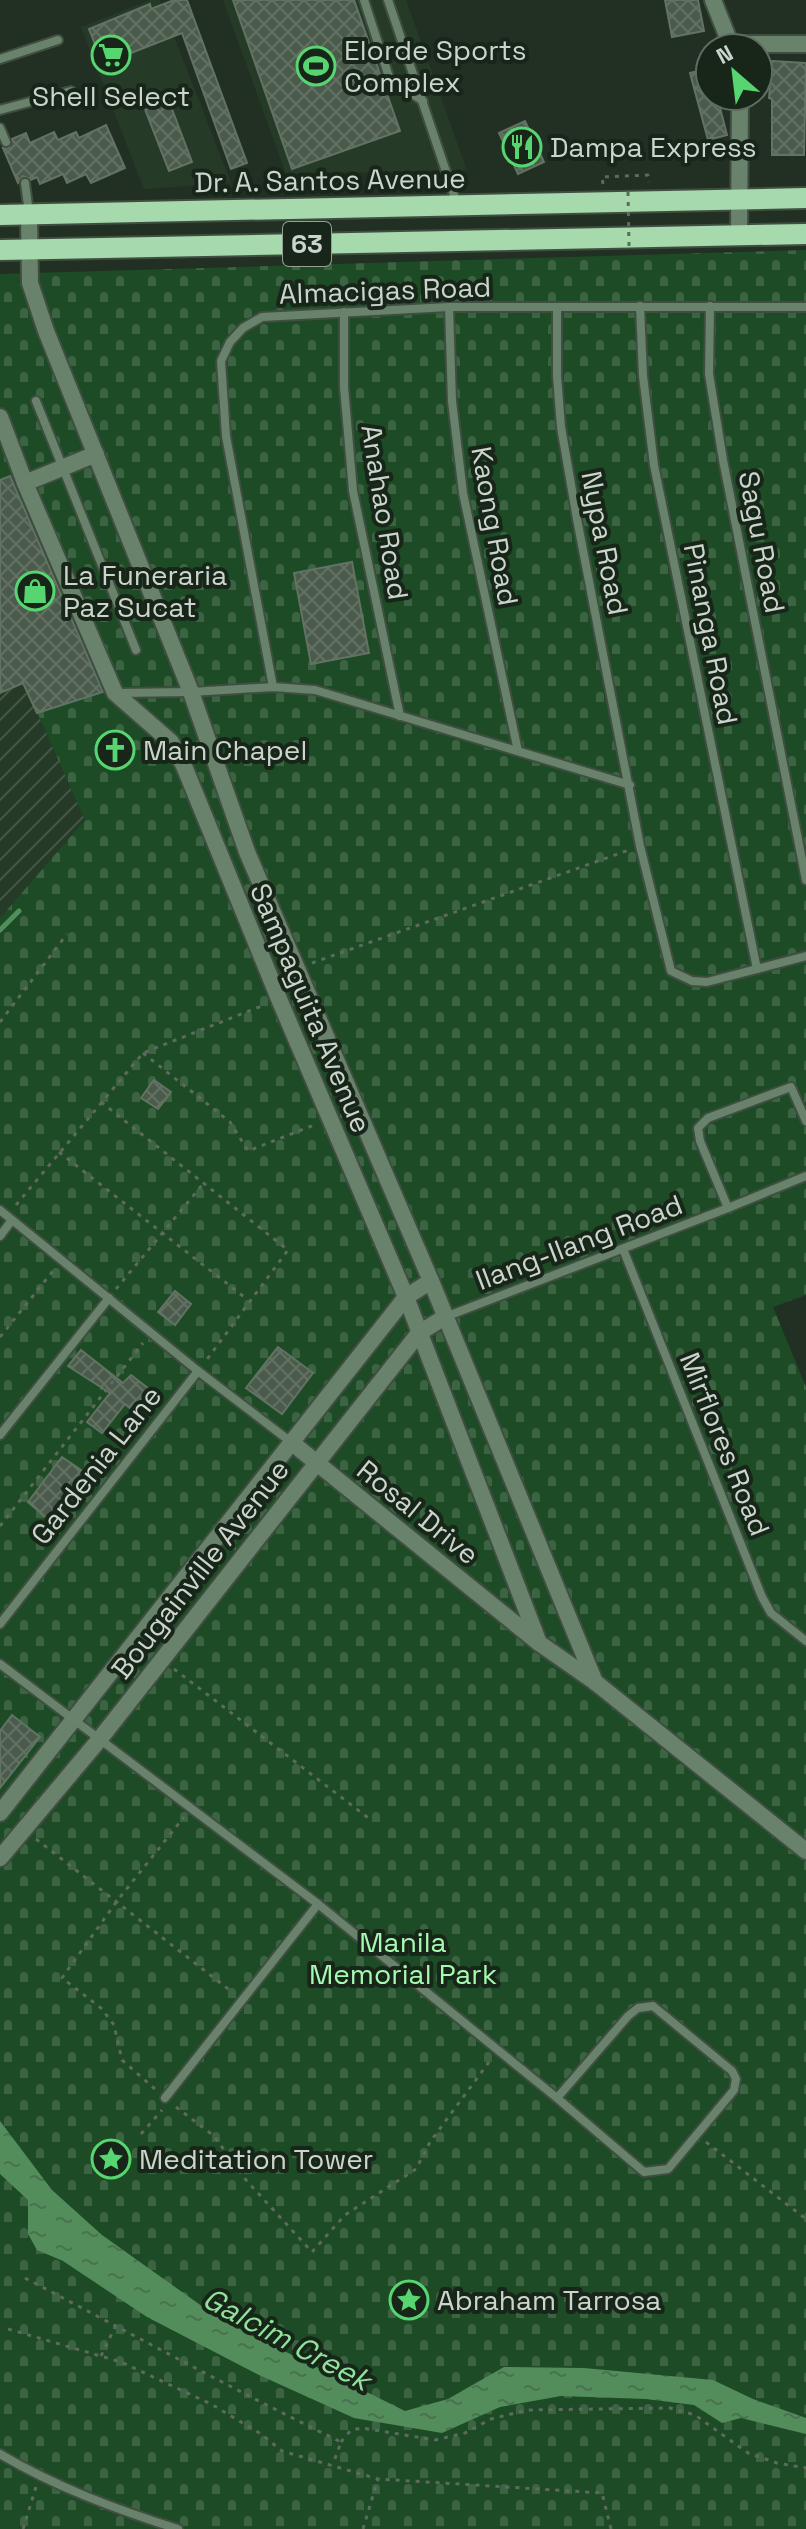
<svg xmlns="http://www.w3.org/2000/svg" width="806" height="2529" viewBox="0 0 806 2529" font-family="'Space Grotesk',sans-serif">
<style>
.built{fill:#263a28}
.industrial{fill:url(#industrial-furrows)}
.cemetery{fill:url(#cemetery-stones)}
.water{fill:url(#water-ripples)}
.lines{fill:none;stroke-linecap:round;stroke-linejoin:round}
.stream{stroke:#538d5b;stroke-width:5}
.building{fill:url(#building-cross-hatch);stroke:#627364;stroke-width:2}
.service-casing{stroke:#404e41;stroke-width:12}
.minor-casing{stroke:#404e41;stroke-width:20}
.primary-casing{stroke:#404e41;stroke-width:24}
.path{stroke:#5e6a5e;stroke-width:3;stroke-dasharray:4 6;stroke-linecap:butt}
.service{stroke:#69826c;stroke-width:8}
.minor{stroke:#69826c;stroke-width:16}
.primary{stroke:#a6d9ab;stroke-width:20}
.path-bridge{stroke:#5e6a5e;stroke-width:3;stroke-dasharray:4 6;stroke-linecap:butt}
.labels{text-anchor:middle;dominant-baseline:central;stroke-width:8;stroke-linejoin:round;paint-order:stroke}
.shield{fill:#172619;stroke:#96a096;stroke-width:2}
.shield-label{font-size:26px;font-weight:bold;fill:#ccd5cc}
.poi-label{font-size:28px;fill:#ccd5cc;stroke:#172619;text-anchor:start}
.street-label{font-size:28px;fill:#ccd5cc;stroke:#172619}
.park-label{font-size:28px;fill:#a6f9b0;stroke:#172619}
.water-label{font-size:30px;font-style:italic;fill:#90e29b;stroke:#172619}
</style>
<defs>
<pattern id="industrial-furrows" width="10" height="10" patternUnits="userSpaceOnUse" patternTransform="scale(2)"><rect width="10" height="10" fill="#263a28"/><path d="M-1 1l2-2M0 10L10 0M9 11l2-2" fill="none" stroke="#445646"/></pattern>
<pattern id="cemetery-stones" width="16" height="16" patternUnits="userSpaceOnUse" patternTransform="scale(2)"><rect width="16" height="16" fill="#1c4b25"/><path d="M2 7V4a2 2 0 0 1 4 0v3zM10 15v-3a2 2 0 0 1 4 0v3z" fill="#3c6443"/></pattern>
<pattern id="water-ripples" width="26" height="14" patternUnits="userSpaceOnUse" patternTransform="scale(2)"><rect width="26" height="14" fill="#538d5b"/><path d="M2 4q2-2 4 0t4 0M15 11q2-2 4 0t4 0" fill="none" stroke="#4b7250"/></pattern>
<pattern id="building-cross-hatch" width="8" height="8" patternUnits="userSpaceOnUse" patternTransform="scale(2)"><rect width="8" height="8" fill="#4a5a4b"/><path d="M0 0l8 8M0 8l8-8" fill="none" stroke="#637164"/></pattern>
</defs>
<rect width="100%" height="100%" fill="#213022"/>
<g class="built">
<path d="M150,0H160L231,183L144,189L81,27Z"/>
<path d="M223,0H406L467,170L286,174Z"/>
</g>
<path class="industrial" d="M0,629L85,820L0,918Z"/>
<path class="cemetery" d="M806,250V1295L773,1307L806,1387V2529H0V918L85,820L0,629V274Z"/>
<path class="water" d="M0,2121L52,2190L102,2235L220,2319L405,2411L448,2399L504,2367L584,2368L713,2380L753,2399L806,2418V2434L741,2418L722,2423L694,2405L646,2399L561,2396L500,2407L442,2433L354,2418L259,2375L147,2317L63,2261L37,2250L28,2234V2200L0,2174Z"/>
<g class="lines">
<path class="stream" d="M0,930L19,911"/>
</g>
<g class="building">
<path d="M174,0H187L247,163L231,169L182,33L103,64L89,29L150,4L151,9Z"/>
<path d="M233,0H354L400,131L292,169Z"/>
<path d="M665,0H698L704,31L672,37Z"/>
<path d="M772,61L806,63L804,155H772V99L769,98Z"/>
<path d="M710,68V96H717L727,135L708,140L690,73Z"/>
<path d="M167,96L192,162L169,171L143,104Z"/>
<path d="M525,121L544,162L518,174L499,133Z"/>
<path d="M106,125L125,168L91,183L86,174L67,183L63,174L40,184L37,177L31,180L23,176L18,183L3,148H9L12,139L26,133L30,143L54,132L58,140L76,132L79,138Z"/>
<path d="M10,476L103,692L37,713L23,683L0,693V480Z"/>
<path d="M352,562L369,653L311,664L294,573Z"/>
<path d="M154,1080L171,1092L158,1109L141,1098Z"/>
<path d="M175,1291L191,1304L175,1325L158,1312Z"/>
<path d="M278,1347L313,1373L282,1414L246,1388Z"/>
<path d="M81,1350L123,1383L131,1375L149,1389L132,1410L125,1404L102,1433L87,1422L110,1393L68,1366Z"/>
<path d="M62,1457L84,1472L65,1498L67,1500L49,1520L28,1502Z"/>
<path d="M12,1715L40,1737L0,1788V1731Z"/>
</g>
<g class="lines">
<g class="service-casing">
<g id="service">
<path d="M364,0L390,80L423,101"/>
<path d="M388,0L457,204"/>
<path d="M0,59L58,40"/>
<path d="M0,110L71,91"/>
<path d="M0,128L6,142"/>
<path d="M25,183L29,213"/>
<path d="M640,306L643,376L654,465L757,969"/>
<path d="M710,306L709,374L723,460L806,880"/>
<path d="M449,307L452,401L463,493L518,751"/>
<path d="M557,307V376L561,427L577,519L640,846L671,971L692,981L707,982L806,956"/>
<path d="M344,312V387L353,491L400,716"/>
<path d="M36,401L136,650"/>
<path d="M273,687L226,436L221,361L230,342L243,328L262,317L449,307H806"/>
<path d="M117,693L191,692L273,687L315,690L630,785"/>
<path d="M806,1121L791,1087L708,1118L698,1128L700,1141L728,1208L806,1176"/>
<path d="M0,1210L198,1371L291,1442"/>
<path d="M0,1236L12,1220"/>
<path d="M623,1249L762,1597L771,1613L806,1641"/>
<path d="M445,1317L728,1208"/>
<path d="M0,1435L109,1298"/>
<path d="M0,1624L198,1371"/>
<path d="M0,1664L318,1904L557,2098L644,2172L668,2169L734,2090L736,2079L732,2071L653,2006L638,2008L628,2016L557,2098"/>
<path d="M165,2098L318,1904"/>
<path d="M0,2454C56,2487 115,2509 178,2529"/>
</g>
</g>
<g class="minor-casing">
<g id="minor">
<path d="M713,0L732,48"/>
<path d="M731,44H806"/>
<path d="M29,214L30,283L46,331L191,692L247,852L431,1281L595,1682"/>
<path d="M739,235L740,96"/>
<path d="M0,417L25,483L115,693L171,742L184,766L279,999L406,1297L539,1643"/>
<path d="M25,483L96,454"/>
<path d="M291,1442L539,1643L595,1682L806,1851"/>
<path d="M0,1813L406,1297L431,1281"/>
<path d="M0,1858L99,1740L419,1333L445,1317"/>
</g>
</g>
<g class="primary-casing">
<g id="primary">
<path d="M0,215L806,198"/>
<path d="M0,250L806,234"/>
</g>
</g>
<g class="path">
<path d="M603,184L602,177L648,175L649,182"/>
<path d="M312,963L629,850"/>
<path d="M0,1022L67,934"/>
<path d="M143,1053L230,1122L248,1151L314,1125"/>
<path d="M101,1102L288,1250L205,1362"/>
<path d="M59,1152L248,1300"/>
<path d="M16,1205L143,1053L264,1005"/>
<path d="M116,1289L203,1184"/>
<path d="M0,1337L53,1271"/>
<path d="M0,1526L143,1343"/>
<path d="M174,1669L371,1820"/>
<path d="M36,1839L232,1992"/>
<path d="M155,2089L122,2060L114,2025L101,2008L62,1978L117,1901L184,1817"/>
<path d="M176,2107L214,2136L246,2180L312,2252L345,2215L416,2169L430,2142L489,2062"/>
<path d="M141,2134L162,2110"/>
<path d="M706,2142L806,2219"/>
<path d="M25,2278C130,2333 234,2390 341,2442L333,2464"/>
<path d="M8,2329L121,2362L211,2404L261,2434L282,2451L378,2479L602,2493L611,2529"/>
<path d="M101,2356L115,2327"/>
<path d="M341,2442L351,2430L362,2428L435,2440L465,2433L491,2419L527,2410L670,2408L695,2415L748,2453L777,2463L806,2468"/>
<path d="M23,2529L36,2487"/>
<path d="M363,2529L378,2479"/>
</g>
<use href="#service" class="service"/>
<use href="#minor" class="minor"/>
<use href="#primary" class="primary"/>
<path class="path-bridge" d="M628,192L629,246"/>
</g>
<defs>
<g id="supermarket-ring" transform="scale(2)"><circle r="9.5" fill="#172619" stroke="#57d570" stroke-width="1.5"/><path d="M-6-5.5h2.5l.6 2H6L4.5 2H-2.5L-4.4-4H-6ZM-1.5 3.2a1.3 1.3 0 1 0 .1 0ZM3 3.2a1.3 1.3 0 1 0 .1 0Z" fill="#57d570"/></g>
<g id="stadium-ring" transform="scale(2)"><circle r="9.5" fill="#172619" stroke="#57d570" stroke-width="1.5"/><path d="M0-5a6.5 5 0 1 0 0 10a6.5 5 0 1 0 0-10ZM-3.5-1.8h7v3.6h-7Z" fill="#57d570"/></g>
<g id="restaurant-ring" transform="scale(2)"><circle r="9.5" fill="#172619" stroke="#57d570" stroke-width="1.5"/><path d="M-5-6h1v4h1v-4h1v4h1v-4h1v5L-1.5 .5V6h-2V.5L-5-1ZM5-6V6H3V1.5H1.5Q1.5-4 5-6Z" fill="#57d570"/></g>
<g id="shop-ring" transform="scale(2)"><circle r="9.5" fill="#172619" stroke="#57d570" stroke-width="1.5"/><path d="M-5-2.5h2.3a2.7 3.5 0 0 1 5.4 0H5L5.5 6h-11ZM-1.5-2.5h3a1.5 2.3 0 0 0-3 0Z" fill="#57d570"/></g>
<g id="church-ring" transform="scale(2)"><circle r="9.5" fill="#172619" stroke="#57d570" stroke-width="1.5"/><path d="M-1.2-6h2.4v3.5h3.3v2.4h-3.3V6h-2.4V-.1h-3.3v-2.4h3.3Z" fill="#57d570"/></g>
<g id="sight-ring" transform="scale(2)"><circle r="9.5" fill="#172619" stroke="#57d570" stroke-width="1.5"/><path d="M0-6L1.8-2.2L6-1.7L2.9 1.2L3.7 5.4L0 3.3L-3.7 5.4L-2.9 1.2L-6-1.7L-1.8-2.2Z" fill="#57d570"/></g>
</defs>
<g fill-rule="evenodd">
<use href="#supermarket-ring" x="111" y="55"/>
<use href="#stadium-ring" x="316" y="66"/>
<use href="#restaurant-ring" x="522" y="147"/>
<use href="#shop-ring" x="35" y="591"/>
<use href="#church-ring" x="115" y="750"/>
<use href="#sight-ring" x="111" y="2159"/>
<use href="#sight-ring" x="409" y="2300"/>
</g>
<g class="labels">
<rect class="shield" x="283" y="222" width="48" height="44" rx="6"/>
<g class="shield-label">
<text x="307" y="244">63</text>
</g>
<g class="poi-label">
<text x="344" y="50">Elorde Sports<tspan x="344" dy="32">Complex</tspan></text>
<text x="111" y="96" text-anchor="middle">Shell Select</text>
<text x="550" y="147">Dampa Express</text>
<text x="63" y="575">La Funeraria<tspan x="63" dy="32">Paz Sucat</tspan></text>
<text x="143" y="750">Main Chapel</text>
<text x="139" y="2159">Meditation Tower</text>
<text x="437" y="2300">Abraham Tarrosa</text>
</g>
<g class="street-label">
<text transform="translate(330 180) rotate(-1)">Dr. A. Santos Avenue</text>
<text transform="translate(385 290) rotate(-2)">Almacigas Road</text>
<text transform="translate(385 512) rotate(81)">Anahao Road</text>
<text transform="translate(495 526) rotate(80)">Kaong Road</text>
<text transform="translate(762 542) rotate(79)">Sagu Road</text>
<text transform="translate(605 543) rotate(79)">Nypa Road</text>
<text transform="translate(711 634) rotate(79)">Pinanga Road</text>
<text transform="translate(311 1008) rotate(67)">Sampaguita Avenue</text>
<text transform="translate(579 1242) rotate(-21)">Ilang-Ilang Road</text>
<text transform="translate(725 1444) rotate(68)">Mirflores Road</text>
<text transform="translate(96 1465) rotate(-52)">Gardenia Lane</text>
<text transform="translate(418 1512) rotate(39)">Rosal Drive</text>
<text transform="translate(200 1569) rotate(-52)">Bougainville Avenue</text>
</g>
<g class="park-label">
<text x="403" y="1942">Manila<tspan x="403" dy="32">Memorial Park</tspan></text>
</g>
<g class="water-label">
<text transform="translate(287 2339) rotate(28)">Galcim Creek</text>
</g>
</g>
<g transform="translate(734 72) rotate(332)"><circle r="38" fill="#172619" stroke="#5f6c61" stroke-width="2"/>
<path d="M0-6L14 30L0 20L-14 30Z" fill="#57d570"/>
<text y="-12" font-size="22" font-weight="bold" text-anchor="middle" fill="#ccd5cc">N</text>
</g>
</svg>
